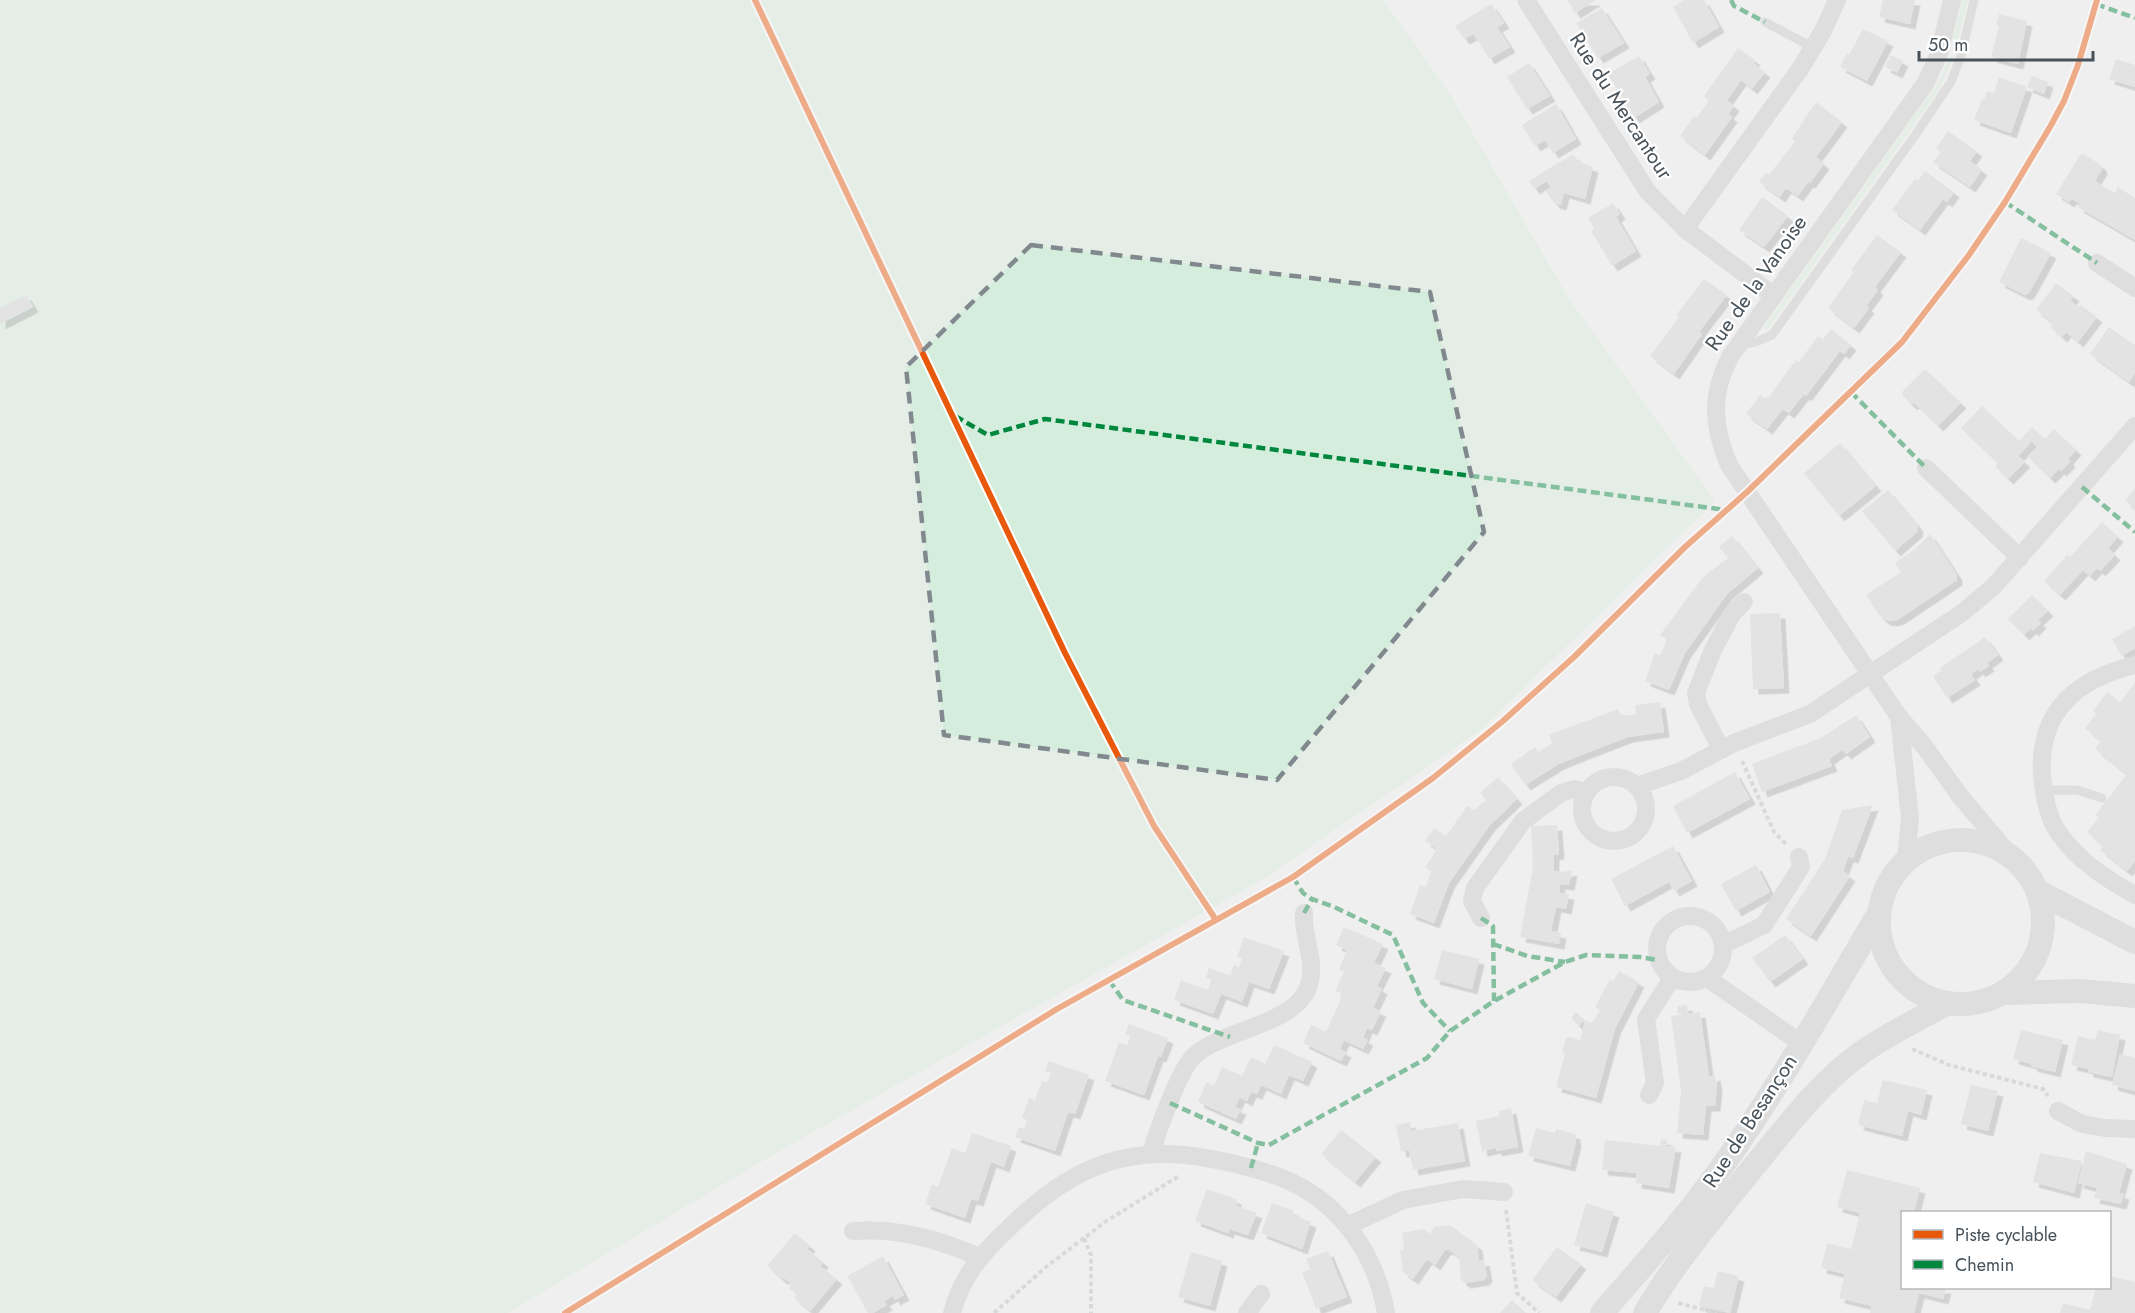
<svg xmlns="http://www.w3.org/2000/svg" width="2135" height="1313" viewBox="0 0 2135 1313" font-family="Jost,sans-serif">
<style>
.green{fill:#d5eddd}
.building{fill:#d6d6d8;filter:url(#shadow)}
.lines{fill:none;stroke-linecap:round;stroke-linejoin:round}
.path{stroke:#b7c3bf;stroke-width:4;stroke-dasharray:4.5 3;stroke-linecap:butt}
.service{stroke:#c9cbcd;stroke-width:9}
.minor{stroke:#c9cbcd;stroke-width:18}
.tertiary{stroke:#c9cbcd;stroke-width:24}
.quiet{stroke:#00873e;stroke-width:4.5;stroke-dasharray:9 4.5;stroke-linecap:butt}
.cycleway-casing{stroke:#fff;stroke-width:10}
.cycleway{stroke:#e8590c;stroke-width:6}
.marked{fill:none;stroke:#82898e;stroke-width:4.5;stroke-dasharray:12 8;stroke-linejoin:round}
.labels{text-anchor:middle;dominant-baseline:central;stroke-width:4.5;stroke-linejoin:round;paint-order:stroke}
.street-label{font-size:21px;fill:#47525a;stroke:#fff}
</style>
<defs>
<filter id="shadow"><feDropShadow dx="5.5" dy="5.5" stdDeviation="0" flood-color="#0004"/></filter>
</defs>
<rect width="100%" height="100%" fill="#f0efef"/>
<g class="green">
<path d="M0,0H1383L1450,94L1569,299L1715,501L1482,729L1263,879L781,1150L507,1313H0Z"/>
<path d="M1962,0H1968L1958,40L1953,44L1952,41Z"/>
<path d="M1951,55L1953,57L1952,61L1939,90L1784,307L1768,329H1764V327L1924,102L1938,82Z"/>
</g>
<g class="building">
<path d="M1567,0H1596L1575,13Z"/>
<path d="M1684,0H1704L1719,27L1693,43L1673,7Z"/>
<path d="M1883,0H1915L1910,24L1879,17Z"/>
<path d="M1491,4L1504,23L1497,27L1510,47L1489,59L1474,34L1464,39L1455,26Z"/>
<path d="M1602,8L1624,43L1598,58L1576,23Z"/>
<path d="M1999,14L2027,21L2018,64L1991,57L1999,26L1996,25Z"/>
<path d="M1863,29L1888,41L1867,81L1840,67L1847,53L1849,55Z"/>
<path d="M1738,48L1755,60L1753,63L1765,72L1752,89L1741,80L1730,96L1727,100L1734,106L1728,114L1732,117L1705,155L1680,136L1694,116L1697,117L1709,101L1704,96Z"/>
<path d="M1891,55L1903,61L1897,73L1885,67Z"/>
<path d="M1639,56L1650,74L1645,77L1659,102L1634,118L1608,74Z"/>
<path d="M2116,59L2135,65V87L2109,79Z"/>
<path d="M1529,63L1550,96L1527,109L1507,77Z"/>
<path d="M2032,76L2048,82L2044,94L2027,87Z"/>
<path d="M1999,77L2027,87L2011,133L1974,120L1982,99L1984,100L1987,91L1994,93Z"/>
<path d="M1816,102L1842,122L1816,157L1824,164L1810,183L1808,182L1798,196L1786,188L1780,197L1759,182L1766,173L1769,175L1795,141L1792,138Z"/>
<path d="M1556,104L1576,139L1553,153L1545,140L1535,146L1522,125Z"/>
<path d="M1948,131L1977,151L1970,161L1982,170L1970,187L1933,162L1941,152L1936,148Z"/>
<path d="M1573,154L1579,162L1593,167L1585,199L1564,193L1561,205L1554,203L1546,191L1551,188L1547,181L1534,189L1529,181Z"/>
<path d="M2084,154L2101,165L2102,169L2095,181L2115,193L2118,187L2135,198V240L2078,207L2080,204L2074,200L2071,199L2069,202L2056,194L2080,155Z"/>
<path d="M1925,171L1954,192L1947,202L1943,199L1920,230L1892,210L1915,179L1918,181Z"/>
<path d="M1762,197L1788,216L1764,247L1739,230Z"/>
<path d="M1613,203L1620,214L1616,217L1636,251L1612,266L1591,231L1594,229L1588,218Z"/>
<path d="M1877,235L1901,252L1875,287L1878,290L1866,306L1869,308L1854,328L1828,308L1854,272L1851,270Z"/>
<path d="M2021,238L2051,253L2029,293L2025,295L1999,282Z"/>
<path d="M1704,279L1727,295L1699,332L1702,334L1674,374L1650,356L1679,317L1676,315Z"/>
<path d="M2056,283L2074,296L2070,301L2079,307L2081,305L2097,317L2078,342L2066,332L2062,337L2050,327L2053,323L2036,310Z"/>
<path d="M26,295L33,307L0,324V308Z"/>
<path d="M2109,327L2135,345V373L2129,382L2090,354Z"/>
<path d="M1831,329L1851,345L1844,354L1840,351L1806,396L1804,394L1789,413L1783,409L1767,429L1746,414L1760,395L1764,398L1771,396V394L1796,360L1799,362L1818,336L1823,339Z"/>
<path d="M1925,369L1961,403L1938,426L1915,404H1911L1903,396L1902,392Z"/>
<path d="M1982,406L2019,441L2032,427L2045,439L2054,429L2076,450L2068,459L2070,462L2061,471L2059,469L2050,478L2028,457L2037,447L2032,441L2018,456L2025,462L2008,479L1995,466L1998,463L1961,428Z"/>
<path d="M1840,443L1876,486L1839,516L1804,473Z"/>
<path d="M2135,488V509L2125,501Z"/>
<path d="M1888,490L1918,526L1917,532L1895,551L1862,511Z"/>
<path d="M2102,522L2118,537L2108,548L2115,555L2100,571L2097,568L2090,576L2083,570L2060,595L2044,581L2067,555L2070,557Z"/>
<path d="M1930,534L1957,575V580L1899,619L1892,621L1885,620L1878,614L1866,595L1901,572L1895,563L1915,549Z"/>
<path d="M1732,536L1758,568L1727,594L1685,653L1669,690L1645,681L1655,653L1660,655L1667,640L1660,635L1703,577L1728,558L1719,547Z"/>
<path d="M2032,595L2048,611L2038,620L2041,623L2033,631L2031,628L2024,635L2008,619Z"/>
<path d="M1780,613L1784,688L1753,689L1750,614Z"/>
<path d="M2135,626V648L2121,656L2112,639Z"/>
<path d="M1985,637L1998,655L1987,663L1989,666L1980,672L1978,669L1971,674L1975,680L1947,698L1933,676L1942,670L1940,668Z"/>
<path d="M2135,683V861L2127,871L2100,850L2104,846L2087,832L2099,818L2095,815L2127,774L2095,749L2101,741L2085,728L2096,714L2093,711L2107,692L2120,702Z"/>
<path d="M1660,702L1664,732L1628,737L1594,750L1559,764L1525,785L1511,764L1535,747L1538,752L1552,743L1549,735L1618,709L1621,716L1636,714L1635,705Z"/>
<path d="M1856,715L1870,737L1846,754L1842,750L1829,759L1832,766L1762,792L1752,764L1821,738Z"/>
<path d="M1735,772L1750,799L1687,833L1673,806Z"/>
<path d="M1498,777L1517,799L1490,825L1449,883L1434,923L1410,914L1420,885L1426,887L1431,871L1425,867L1437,849L1425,841L1434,828L1446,836L1467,806L1474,810L1486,800L1480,793Z"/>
<path d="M1873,805L1853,858L1848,857L1843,871L1850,876L1811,936L1786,919L1825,859L1842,810Z"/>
<path d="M1557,825L1559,854L1554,855V871L1563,872L1572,870L1569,885L1560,884L1559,893L1569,894L1566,909L1556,907L1551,931L1561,933L1559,944L1520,937L1533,867L1531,826Z"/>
<path d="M1673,846L1692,881L1674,891L1669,882L1625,906L1611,879Z"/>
<path d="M1756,865L1770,892L1736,911L1721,884Z"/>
<path d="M1344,927L1383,944L1374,963L1386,968L1377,986L1382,989L1373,1008L1381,1011L1372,1030L1367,1028L1363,1038L1368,1040L1363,1049L1344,1040L1340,1049L1346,1052L1341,1061L1303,1043L1311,1025L1326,1032L1343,994L1335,991L1344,972L1339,969L1347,950L1336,945Z"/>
<path d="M1785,935L1803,959L1770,982L1752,958Z"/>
<path d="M1244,937L1284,951L1269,989L1249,982L1242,1002L1221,994L1213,1014L1174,1000L1181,980L1208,990L1211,980L1206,978L1209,968L1230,975L1234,965L1239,967L1242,958L1237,957Z"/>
<path d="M1442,950L1479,959L1472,989L1434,979Z"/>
<path d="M1619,971L1639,982L1615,1029L1596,1098L1556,1087L1565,1053L1562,1052L1566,1038L1570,1037L1580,1040L1585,1021L1592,1023L1600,1010L1595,1007L1610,979L1613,981Z"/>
<path d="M1687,1005L1688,1013L1678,1014L1677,1006Z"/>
<path d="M1576,1012L1584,1020L1579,1026L1571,1018Z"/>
<path d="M1700,1012L1709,1077L1715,1075L1717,1086L1715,1106H1706L1703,1135L1677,1133L1681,1091L1671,1016Z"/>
<path d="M1129,1024L1168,1038L1161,1057L1158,1056L1144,1095L1105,1081L1119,1042L1127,1045L1130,1036L1125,1034Z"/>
<path d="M2021,1030L2063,1040L2055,1072L2031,1066L2032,1064L2013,1059Z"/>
<path d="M2098,1030L2120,1035L2112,1077L2088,1072V1069L2071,1065L2078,1036L2095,1040Z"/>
<path d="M1274,1045L1312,1062L1303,1081L1289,1075L1281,1094L1261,1085L1257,1094L1251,1092L1247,1101L1240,1097L1235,1107L1241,1109L1236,1119L1198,1102L1206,1082L1214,1086L1222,1067L1242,1076L1251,1057L1265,1064Z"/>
<path d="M2120,1054L2135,1058V1091L2112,1085Z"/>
<path d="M1049,1061L1089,1075L1075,1114L1068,1112L1055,1151L1015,1137L1019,1127L1024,1129L1027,1120L1022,1118L1029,1098L1035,1100L1042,1081L1047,1083L1051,1073L1045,1071Z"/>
<path d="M1883,1080L1927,1090L1921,1115L1908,1111L1902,1136L1858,1125L1864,1100L1877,1103Z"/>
<path d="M1971,1085L1998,1091L1988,1131L1961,1124Z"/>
<path d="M1511,1108L1518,1147L1496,1151V1148L1482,1151L1476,1121L1499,1116V1111Z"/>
<path d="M1410,1122L1411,1131L1458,1123L1465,1161L1413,1170L1409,1150L1401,1152L1396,1125Z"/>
<path d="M1536,1128L1555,1133L1556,1129L1575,1134L1576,1142L1570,1166L1528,1156Z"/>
<path d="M1341,1130L1376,1157L1355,1182L1321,1154Z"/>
<path d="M972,1133L1011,1146L1004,1167L991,1162L978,1201L971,1199L965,1218L925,1204L932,1184L938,1187L952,1148L965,1153Z"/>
<path d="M1661,1139L1667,1140V1146L1676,1147L1669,1188L1636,1183L1637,1173L1602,1170L1605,1140L1660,1146Z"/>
<path d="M2086,1151L2127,1164L2119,1193L2124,1194L2121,1204L2094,1198L2097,1188L2078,1183Z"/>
<path d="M2040,1153L2082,1161L2074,1193L2033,1182Z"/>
<path d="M1847,1170L1920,1188L1914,1212H1902V1287L1946,1288L1943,1299L1919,1293L1914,1313H1870L1872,1306L1839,1298L1845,1274L1821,1268L1827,1243L1851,1249L1860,1213L1837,1207Z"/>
<path d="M1207,1189L1236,1199L1237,1206L1257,1213L1248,1235L1229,1229L1228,1233L1195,1221Z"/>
<path d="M1272,1203L1294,1211L1292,1215L1311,1222L1302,1249L1261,1233Z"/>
<path d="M1586,1203L1614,1212L1602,1252L1574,1245Z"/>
<path d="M1450,1225L1477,1245L1479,1261L1484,1260L1487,1276L1484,1280L1465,1283L1461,1280L1459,1257L1448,1249L1445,1250L1435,1265L1427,1259L1413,1279L1403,1272L1400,1250H1404L1402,1233L1423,1229L1430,1234L1434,1227Z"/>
<path d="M795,1233L810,1246L807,1249L823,1262L820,1266L837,1279L810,1311L794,1298L797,1295L789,1288L792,1284L784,1278L782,1279L767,1266Z"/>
<path d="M1557,1247L1581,1264L1556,1297L1532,1280Z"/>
<path d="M1328,1251L1347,1297L1316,1309L1302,1272L1310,1269L1306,1259Z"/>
<path d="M1191,1252L1222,1261L1210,1306L1178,1297Z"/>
<path d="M883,1256L904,1295L895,1300L893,1296L884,1301L887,1305L873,1313H868L847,1276Z"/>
<path d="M1718,1271L1739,1276L1730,1313L1699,1306L1704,1286L1714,1288Z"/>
<path d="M2110,1276L2135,1282V1313H2060L2063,1303L2090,1310L2096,1288H2110Z"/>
<path d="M1512,1300L1526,1313H1500Z"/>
</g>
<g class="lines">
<g class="path">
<path d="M1742,761L1774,832L1786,844"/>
<path d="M1912,1049L1949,1065L2043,1089L2048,1096"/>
<path d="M1506,1210L1517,1293L1539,1313"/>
<path d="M1084,1238L1091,1255V1313"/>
<path d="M1678,1303L1717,1313"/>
<path d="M994,1313L1046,1267L1105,1222L1179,1176"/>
</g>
<g class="service">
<path d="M1765,22L1812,47"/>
<path d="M1740,344L1756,342L1772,335L1916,134L1951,82L1961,56L1974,0"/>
<path d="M2044,790H2077L2102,798"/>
</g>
<g class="minor">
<path d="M1526,0L1648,192L1685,229L1773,295"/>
<path d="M1952,0L1939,54L1925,84L1730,357C1710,395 1713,427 1729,465L1899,717L1924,746L1960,796L2010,855"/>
<path d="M1685,229L1800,69L1823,31L1837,0"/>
<path d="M2097,263L2135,288"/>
<path d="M1926,468L2020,558"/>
<path d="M2135,665C2077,679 2038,711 2042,775C2044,795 2047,815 2058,832C2077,860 2106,879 2135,895"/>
<path d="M1899,717L1910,818L1906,860"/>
<path d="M1721,749L1698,704L1696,693L1713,650L1732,614L1744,602"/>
<circle cx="1614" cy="809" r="32"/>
<path d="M1637,786L1681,771L1734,743L1810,714L1962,613L1993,587L2135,426"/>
<circle cx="1690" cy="949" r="33"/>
<path d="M1481,918L1472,901L1475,888L1523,821L1561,793L1574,789L1586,792"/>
<path d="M1723,945L1764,925L1801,867L1799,857"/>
<path d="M1707,978L1801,1043"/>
<path d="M1649,1095L1655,1083L1646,1019L1672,978"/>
<path d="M2058,1111L2082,1124L2105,1128L2135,1129"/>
<path d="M1151,1153C1157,1133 1180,1068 1194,1056C1222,1030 1291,1025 1307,990C1319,963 1302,940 1304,913"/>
<path d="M1347,1226L1403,1200L1463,1189L1504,1192"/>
<path d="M853,1231C898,1228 938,1239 979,1257"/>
<path d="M952,1313C962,1276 981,1254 1009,1228C1036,1201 1069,1175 1106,1163C1148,1149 1188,1153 1231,1163C1251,1168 1273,1173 1291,1182C1343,1206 1377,1258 1386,1313"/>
<path d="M1247,1313L1261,1294"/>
</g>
<g class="tertiary">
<circle cx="1961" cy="922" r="82"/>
<path d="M2039,892L2135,942"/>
<path d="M2003,993L2080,991L2135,996"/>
<path d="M1602,1313C1640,1269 1679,1226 1713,1179C1774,1096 1825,1004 1878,915"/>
<path d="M1645,1313C1675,1262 1714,1216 1751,1170C1785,1129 1817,1085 1861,1053C1888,1034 1919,1019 1948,1003"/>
</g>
<g class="quiet">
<path d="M1731,0L1734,6L1765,22"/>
<path d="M2096,4L2135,18"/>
<path d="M2005,202L2097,263"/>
<path d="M1851,392L1926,468"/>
<path d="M955,416L988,435L1045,419L1726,510"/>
<path d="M2082,487L2135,532"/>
<path d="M1293,877L1303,893L1312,899L1332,906L1393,935L1423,1003L1450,1031"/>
<path d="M1304,913L1312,899"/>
<path d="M1481,918L1493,926L1494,1001"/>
<path d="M1493,944L1527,956L1565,962"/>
<path d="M1109,980L1123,1000L1230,1037"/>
<path d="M1170,1103L1258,1143L1269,1145L1427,1058L1450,1031L1494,1001L1565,962L1586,955L1640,957L1658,960"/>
<path d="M1251,1168L1258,1143"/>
</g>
<g class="cycleway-casing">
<g id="cycleway">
<path d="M755,0L1065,653L1154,826L1216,920"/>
<path d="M565,1313L1057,1009L1293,877L1433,778L1503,721L1574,657L1685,547L1747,492L1902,342L1969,255L2005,202L2050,127L2064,101L2078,65L2097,0"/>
</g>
</g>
<use href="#cycleway" class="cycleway"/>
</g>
<path d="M0 0H2135V1313H0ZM1031,245L1430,292L1484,532L1277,780L944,735L906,367Z" fill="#f0efef" fill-opacity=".55" fill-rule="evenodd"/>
<path class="marked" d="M1031,245L1430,292L1484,532L1277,780L944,735L906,367Z"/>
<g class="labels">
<g class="street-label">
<text transform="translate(1621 106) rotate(57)">Rue du Mercantour</text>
<text transform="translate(1756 283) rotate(-55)">Rue de la Vanoise</text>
<text transform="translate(1750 1121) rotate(-57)">Rue de Besançon</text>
</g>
</g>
<rect x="1901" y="1211" width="210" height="78" fill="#ffffff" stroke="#b5babd" stroke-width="1.5"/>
<rect x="1913" y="1230" width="30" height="9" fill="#e8590c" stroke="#b5babd" stroke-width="1.5"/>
<text x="1955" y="1241" font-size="18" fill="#47525a">Piste cyclable</text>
<rect x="1913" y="1260" width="30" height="9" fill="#00873e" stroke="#b5babd" stroke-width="1.5"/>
<text x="1955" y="1271" font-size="18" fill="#47525a">Chemin</text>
<path d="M1919 51v9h174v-9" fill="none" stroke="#47525a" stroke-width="3"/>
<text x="1928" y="51" font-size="18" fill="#47525a" stroke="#ffffff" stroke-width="4.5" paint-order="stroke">50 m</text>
</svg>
